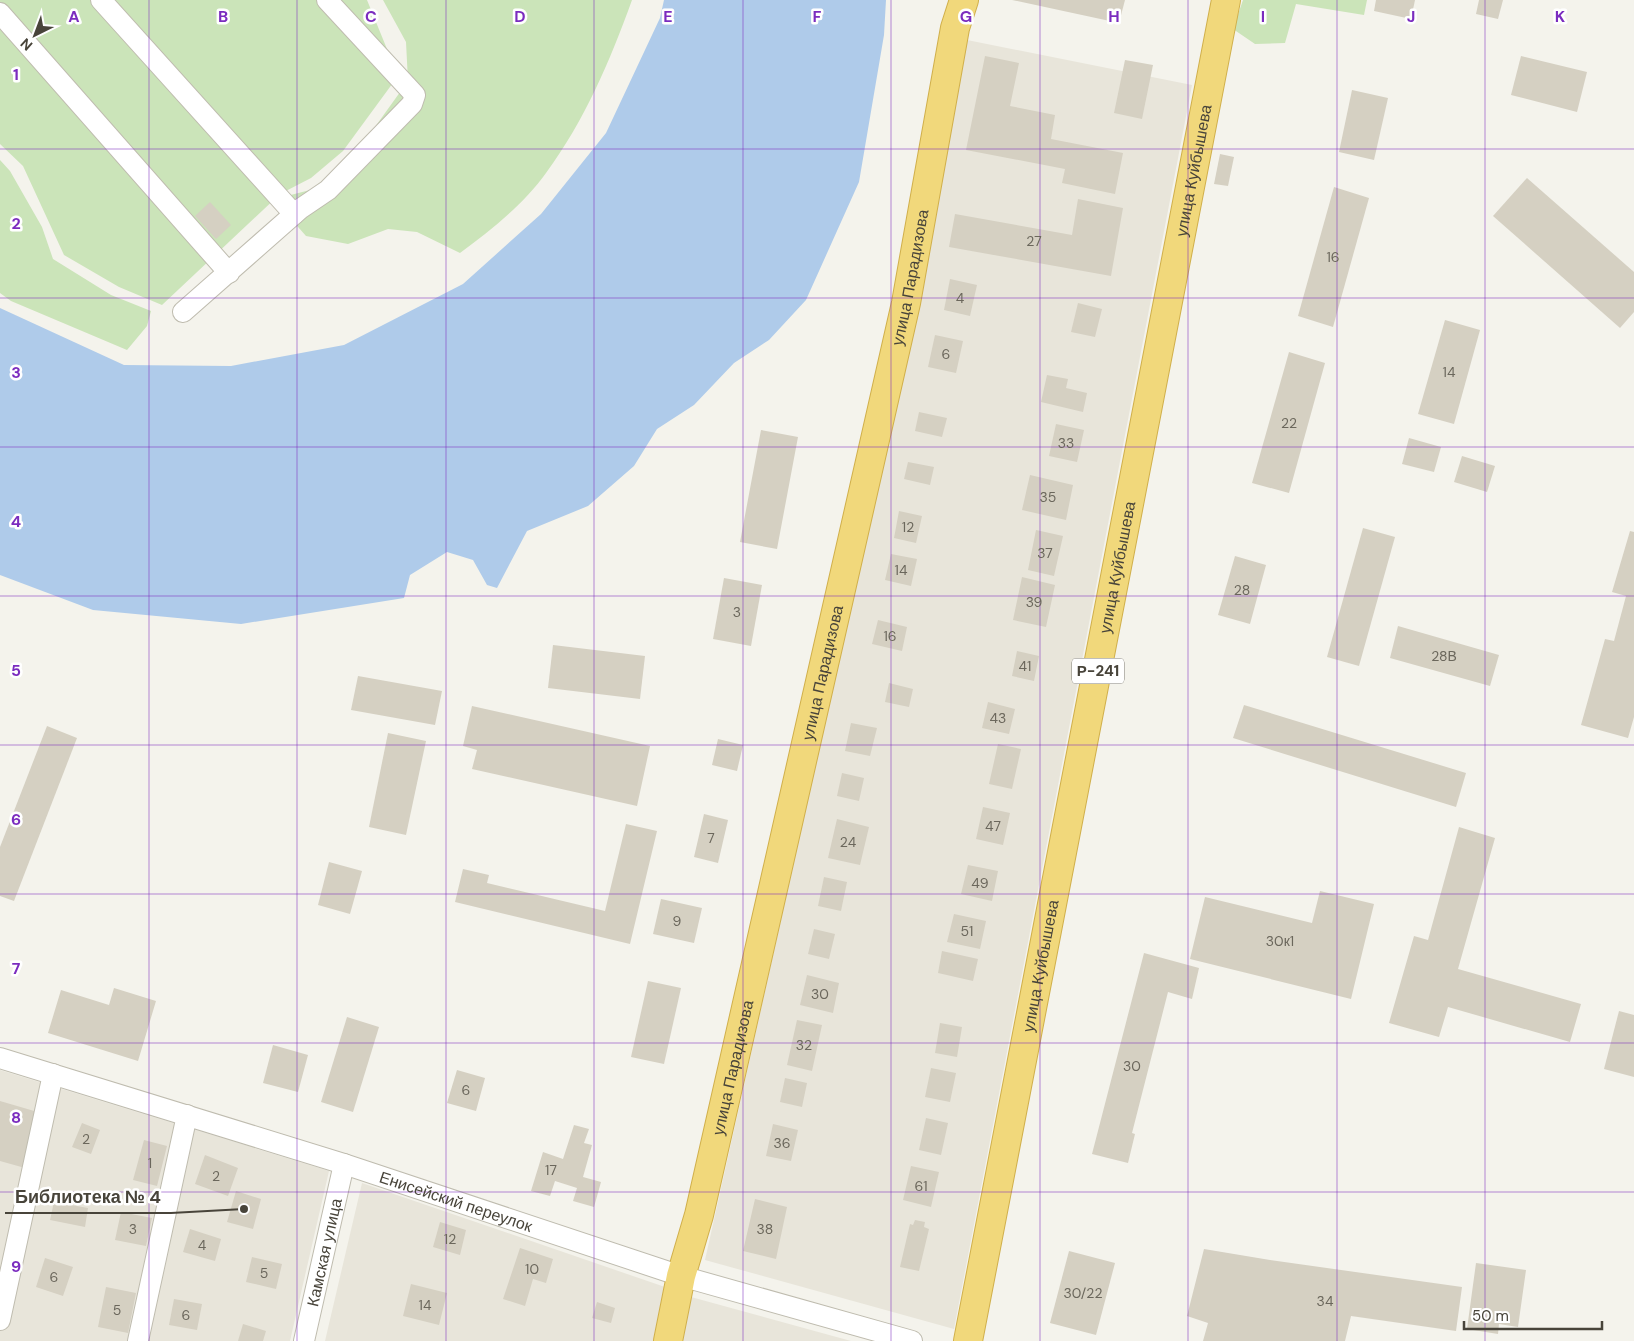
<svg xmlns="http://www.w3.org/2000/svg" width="1634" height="1341" viewBox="0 0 1634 1341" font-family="'DM Sans',sans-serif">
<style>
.residential{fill:#e8e5da}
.green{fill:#cbe4b9}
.water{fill:#afcbea}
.building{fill:#d5d0c2}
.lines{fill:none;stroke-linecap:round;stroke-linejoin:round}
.street-casing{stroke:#bfbcaf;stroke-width:22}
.highway-casing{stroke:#d0af4b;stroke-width:30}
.street{stroke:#fff;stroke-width:20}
.highway{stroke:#f1d87b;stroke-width:28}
.grid{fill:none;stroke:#7b2cbf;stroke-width:1;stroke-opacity:0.55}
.labels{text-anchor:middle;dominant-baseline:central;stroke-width:5;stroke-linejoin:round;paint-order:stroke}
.number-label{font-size:14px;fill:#6b675c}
.shield{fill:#fff;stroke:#7f7c75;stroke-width:1}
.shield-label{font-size:15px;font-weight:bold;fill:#48443a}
.street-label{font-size:16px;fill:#48443a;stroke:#fff}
.grid-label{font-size:16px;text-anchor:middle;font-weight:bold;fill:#7b2cbf;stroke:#fff;stroke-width:5;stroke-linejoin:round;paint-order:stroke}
.leader{fill:none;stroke:#48443a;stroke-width:2}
.callout-dot{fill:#48443a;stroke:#fff;stroke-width:2}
.callout-label{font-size:18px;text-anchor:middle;font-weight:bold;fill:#48443a;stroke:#fff;stroke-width:5;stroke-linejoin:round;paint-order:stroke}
</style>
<rect width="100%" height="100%" fill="#f4f3ec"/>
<g class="residential">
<path d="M967,40L1192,85L954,1329L705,1260L919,301Z"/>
<path d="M0,1070L329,1171L290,1341H0Z"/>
<path d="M362,1183L665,1287L654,1341H325Z"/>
<path d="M691,1297L851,1341H681Z"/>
</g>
<g class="green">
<path d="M0,0H367L398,76L343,151L311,178L280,194L162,305L119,287L64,255L23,166L0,144Z"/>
<path d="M383,0H632C610,61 585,120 546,173C524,204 491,230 460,253L417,232L388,229L348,244L306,236L284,211L283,197L310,190L352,159L408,81L406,42Z"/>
<path d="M1243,0H1367L1364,15L1296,4L1285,43L1255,44L1233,29Z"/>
<path d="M0,160L10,171L42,227L53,259L111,295L151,311L147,326L127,350L11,301L0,293Z"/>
</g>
<path class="water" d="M664,0H886L884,35L859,182L806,300L769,340L734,363L694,405L657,429L634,466L588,506L527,531L497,588L487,585L473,560L447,552L410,575L404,598L241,624L93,610L0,575V308L124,365L231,366L344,345L463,284L541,214L606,133L660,18Z"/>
<g class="building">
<path d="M1012,0H1125L1119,23Z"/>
<path d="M1376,0H1415L1411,19L1374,11Z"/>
<path d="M1479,0H1503L1498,19L1476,14Z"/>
<path d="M985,56L1019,63L1010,106L1055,115L1051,139L1123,153L1115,194L1062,183L1065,169L966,150Z"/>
<path d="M1521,56L1587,72L1577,112L1511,95Z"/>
<path d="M1125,60L1153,65L1142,119L1114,113Z"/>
<path d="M1352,90L1388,98L1374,160L1339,152Z"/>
<path d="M1220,154L1234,157L1228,186L1214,184Z"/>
<path d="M1527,178L1634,272V312L1620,328L1493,216Z"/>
<path d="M1334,187L1369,198L1333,327L1298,316Z"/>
<path d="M1078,199L1123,208L1111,276L949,247L955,214L1072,235Z"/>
<path d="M210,202L231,225L216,239L195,216Z"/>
<path d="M950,279L977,285L970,316L944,310Z"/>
<path d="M1078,303L1102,309L1095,337L1071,332Z"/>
<path d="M1445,320L1480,330L1454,424L1418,414Z"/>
<path d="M935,335L963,341L956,373L928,367Z"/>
<path d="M1289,352L1325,363L1289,493L1252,483Z"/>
<path d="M1047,375L1068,379L1066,388L1087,393L1083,412L1041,402Z"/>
<path d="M919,412L947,418L942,437L915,431Z"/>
<path d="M1056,424L1084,430L1077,462L1049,456Z"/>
<path d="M761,430L798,437L777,549L740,542Z"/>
<path d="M1409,438L1441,447L1434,472L1402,464Z"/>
<path d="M1462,456L1495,466L1487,492L1454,482Z"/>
<path d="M908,462L934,467L930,485L904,479Z"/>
<path d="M1030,475L1073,485L1066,520L1022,510Z"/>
<path d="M899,511L922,516L916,543L894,538Z"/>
<path d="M1363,528L1395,537L1359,666L1327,657Z"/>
<path d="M1036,530L1063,536L1054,576L1028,570Z"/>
<path d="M1630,531L1634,532V717L1628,738L1581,725L1605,639L1614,641L1626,596L1612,592Z"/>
<path d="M891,554L917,559L911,586L885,580Z"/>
<path d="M1235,556L1266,565L1250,624L1218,615Z"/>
<path d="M1022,577L1055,585L1046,627L1013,620Z"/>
<path d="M724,578L762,585L751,646L713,639Z"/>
<path d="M878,620L907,627L902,651L872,644Z"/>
<path d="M1398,626L1499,655L1490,686L1390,658Z"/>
<path d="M553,645L645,656L640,699L548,688Z"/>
<path d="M1017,651L1039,656L1034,681L1012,676Z"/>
<path d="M358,676L442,691L435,725L351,710Z"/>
<path d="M889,683L913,689L909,707L885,702Z"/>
<path d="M988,702L1015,709L1009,734L982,728Z"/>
<path d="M1244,705L1466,773L1456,807L1233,738Z"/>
<path d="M472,706L650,746L637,806L472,769L477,750L463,746Z"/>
<path d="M851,723L877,728L870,756L845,751Z"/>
<path d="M47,726L77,738L14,901L0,896V847Z"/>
<path d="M388,733L426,741L406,835L369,827Z"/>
<path d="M718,739L743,745L737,771L712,765Z"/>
<path d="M998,744L1021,749L1012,789L989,784Z"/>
<path d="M842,773L864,778L859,801L837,796Z"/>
<path d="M983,807L1010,813L1003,845L976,839Z"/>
<path d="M704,814L728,820L718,863L694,857Z"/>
<path d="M837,819L869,827L860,865L828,858Z"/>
<path d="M626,824L657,831L630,944L455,902L463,869L489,875L487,883L605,911Z"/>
<path d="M1459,827L1495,838L1458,969L1581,1004L1570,1042L1448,1007L1439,1037L1389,1023L1414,936L1428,940Z"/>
<path d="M329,862L362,871L350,914L318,905Z"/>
<path d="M968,865L998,871L992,901L961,894Z"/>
<path d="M824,877L847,882L841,911L818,906Z"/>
<path d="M1320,891L1374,904L1351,999L1190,959L1205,897L1312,923Z"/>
<path d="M661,899L702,908L694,943L653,934Z"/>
<path d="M954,914L986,921L980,949L947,942Z"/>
<path d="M814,929L835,934L829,959L808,954Z"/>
<path d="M942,951L978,959L973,981L938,973Z"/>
<path d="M1144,953L1199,968L1192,999L1168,992L1132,1133L1135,1134L1128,1163L1092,1154Z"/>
<path d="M807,975L839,983L833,1013L800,1005Z"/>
<path d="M648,981L681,988L664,1064L631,1057Z"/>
<path d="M114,988L156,1001L138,1061L48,1033L61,990L109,1005Z"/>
<path d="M1619,1011L1634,1015V1077L1604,1069Z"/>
<path d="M347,1017L379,1027L353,1112L321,1102Z"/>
<path d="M797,1020L822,1025L812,1071L787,1065Z"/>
<path d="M940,1023L962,1027L957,1057L935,1053Z"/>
<path d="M273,1045L308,1055L298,1092L263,1083Z"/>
<path d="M931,1068L956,1073L950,1102L925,1097Z"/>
<path d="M457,1070L485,1078L476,1111L447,1103Z"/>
<path d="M785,1078L807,1083L802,1107L780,1102Z"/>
<path d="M0,1101L41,1113L25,1168L0,1161Z"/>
<path d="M926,1118L948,1123L941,1155L919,1150Z"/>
<path d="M82,1123L100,1130L91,1154L72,1147Z"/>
<path d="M773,1124L798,1130L791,1161L766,1156Z"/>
<path d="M574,1125L589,1129L584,1143L592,1145L583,1177L601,1182L594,1207L573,1201L577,1188L555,1181L550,1196L531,1191L543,1152L563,1159Z"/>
<path d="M144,1140L167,1146L157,1186L133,1180Z"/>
<path d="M205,1155L238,1168L228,1196L195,1184Z"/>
<path d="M911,1166L939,1172L931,1207L903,1200Z"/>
<path d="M236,1191L261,1199L253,1229L227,1222Z"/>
<path d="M755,1199L787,1207L776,1259L743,1251Z"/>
<path d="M54,1202L88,1208L85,1227L50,1220Z"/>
<path d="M121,1212L152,1218L146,1246L115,1240Z"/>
<path d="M915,1220L925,1222L924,1227L929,1229L919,1271L900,1267L910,1224L913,1225Z"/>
<path d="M440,1222L466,1230L460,1255L433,1247Z"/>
<path d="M190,1229L221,1239L215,1261L183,1252Z"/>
<path d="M520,1248L553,1259L546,1283L533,1279L525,1306L503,1299Z"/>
<path d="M1204,1249L1270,1260L1462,1287L1456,1331L1351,1316L1345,1341H1203L1208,1323L1187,1316Z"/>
<path d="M1069,1251L1115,1263L1096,1335L1050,1323Z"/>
<path d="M252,1257L282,1264L276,1289L246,1282Z"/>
<path d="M45,1258L73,1267L63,1296L36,1287Z"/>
<path d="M1476,1263L1526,1270L1518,1327L1499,1324L1498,1334L1467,1329Z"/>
<path d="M411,1284L447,1293L439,1325L403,1316Z"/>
<path d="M106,1287L136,1293L128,1333L98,1327Z"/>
<path d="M174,1299L202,1304L197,1330L169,1325Z"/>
<path d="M597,1302L615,1308L611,1323L592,1318Z"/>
<path d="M243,1324L266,1331L263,1341H238Z"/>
</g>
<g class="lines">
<g class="street-casing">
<g id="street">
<path d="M101,0L294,214"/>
<path d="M0,13L229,273"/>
<path d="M183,312L300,209L328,190L412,104L415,95L327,0"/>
<path id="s1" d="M0,1058L344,1164L681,1276L912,1341"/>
<path d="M0,1320L53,1074"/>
<path d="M138,1341L187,1115"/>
<path id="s2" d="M304,1341L344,1164"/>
</g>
</g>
<g class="highway-casing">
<g id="highway">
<path id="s3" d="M668,1341L681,1276L699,1215L906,303L955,28L964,0"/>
<path id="s4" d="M968,1341L1226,0"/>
</g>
</g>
<use href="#street" class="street"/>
<use href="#highway" class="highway"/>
</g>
<path class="grid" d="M149,0V1341M297,0V1341M446,0V1341M594,0V1341M743,0V1341M891,0V1341M1040,0V1341M1188,0V1341M1337,0V1341M1485,0V1341M0,149H1634M0,298H1634M0,447H1634M0,596H1634M0,745H1634M0,894H1634M0,1043H1634M0,1192H1634"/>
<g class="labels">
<g class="number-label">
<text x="1034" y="241">27</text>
<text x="1333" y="257">16</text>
<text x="960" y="298">4</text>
<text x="946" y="354">6</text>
<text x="1449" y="372">14</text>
<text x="1289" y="423">22</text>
<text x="1066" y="443">33</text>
<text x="1048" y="497">35</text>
<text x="908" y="527">12</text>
<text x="1045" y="553">37</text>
<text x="901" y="570">14</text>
<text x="1242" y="590">28</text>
<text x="1034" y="602">39</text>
<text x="737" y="612">3</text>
<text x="890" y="636">16</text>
<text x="1444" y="656">28В</text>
<text x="1025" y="666">41</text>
<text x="998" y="718">43</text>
<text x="993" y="826">47</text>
<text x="711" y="838">7</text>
<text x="848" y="842">24</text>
<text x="980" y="883">49</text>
<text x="677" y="921">9</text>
<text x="967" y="931">51</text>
<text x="1280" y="941">30к1</text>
<text x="820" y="994">30</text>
<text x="804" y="1045">32</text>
<text x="1132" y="1066">30</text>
<text x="466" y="1090">6</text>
<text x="86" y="1139">2</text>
<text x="782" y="1143">36</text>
<text x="150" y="1163">1</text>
<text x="551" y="1170">17</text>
<text x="216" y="1176">2</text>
<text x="921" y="1186">61</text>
<text x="133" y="1229">3</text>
<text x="765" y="1229">38</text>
<text x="450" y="1239">12</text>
<text x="202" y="1245">4</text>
<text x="532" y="1269">10</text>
<text x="264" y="1273">5</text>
<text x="54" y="1277">6</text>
<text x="1083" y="1293">30/22</text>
<text x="1325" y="1301">34</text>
<text x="425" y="1305">14</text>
<text x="117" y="1310">5</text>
<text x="186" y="1315">6</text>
</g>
<rect class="shield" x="1072" y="658.5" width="52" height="25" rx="4"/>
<g class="shield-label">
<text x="1098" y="671">Р-241</text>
</g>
<g class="street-label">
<text stroke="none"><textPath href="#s4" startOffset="1192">улица Куйбышева</textPath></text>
<text stroke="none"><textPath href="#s3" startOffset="1091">улица Парадизова</textPath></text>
<text stroke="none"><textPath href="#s4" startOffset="788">улица Куйбышева</textPath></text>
<text stroke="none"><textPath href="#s3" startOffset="686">улица Парадизова</textPath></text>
<text stroke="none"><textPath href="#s4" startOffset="382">улица Куйбышева</textPath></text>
<text stroke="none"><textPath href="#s3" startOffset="281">улица Парадизова</textPath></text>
<text stroke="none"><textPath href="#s1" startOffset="478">Енисейский переулок</textPath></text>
<text stroke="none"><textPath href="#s2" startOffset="91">Камская улица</textPath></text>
</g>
</g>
<g class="grid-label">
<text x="74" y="22">A</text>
<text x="223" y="22">B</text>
<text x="371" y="22">C</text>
<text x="520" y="22">D</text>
<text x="668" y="22">E</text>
<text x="817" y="22">F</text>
<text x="966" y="22">G</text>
<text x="1114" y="22">H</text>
<text x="1263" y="22">I</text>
<text x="1411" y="22">J</text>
<text x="1560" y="22">K</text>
<text x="16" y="80">1</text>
<text x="16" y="229">2</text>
<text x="16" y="378">3</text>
<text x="16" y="527">4</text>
<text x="16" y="676">5</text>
<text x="16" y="825">6</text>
<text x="16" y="974">7</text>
<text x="16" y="1123">8</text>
<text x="16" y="1272">9</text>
</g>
<path class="leader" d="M244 1209L171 1213H5"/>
<circle class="callout-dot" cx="244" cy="1209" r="5"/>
<g class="callout-label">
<text x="88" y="1203">Библиотека № 4</text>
</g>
<g transform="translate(35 35) rotate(222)" stroke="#ffffff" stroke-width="4" paint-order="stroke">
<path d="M0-4L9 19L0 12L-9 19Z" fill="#48443a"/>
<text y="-8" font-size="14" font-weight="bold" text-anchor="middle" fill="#48443a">N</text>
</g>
<path d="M1464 1321v8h138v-8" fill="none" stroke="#48443a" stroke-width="2.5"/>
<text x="1472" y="1321" font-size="15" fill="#48443a" stroke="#ffffff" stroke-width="4" paint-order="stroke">50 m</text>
</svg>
